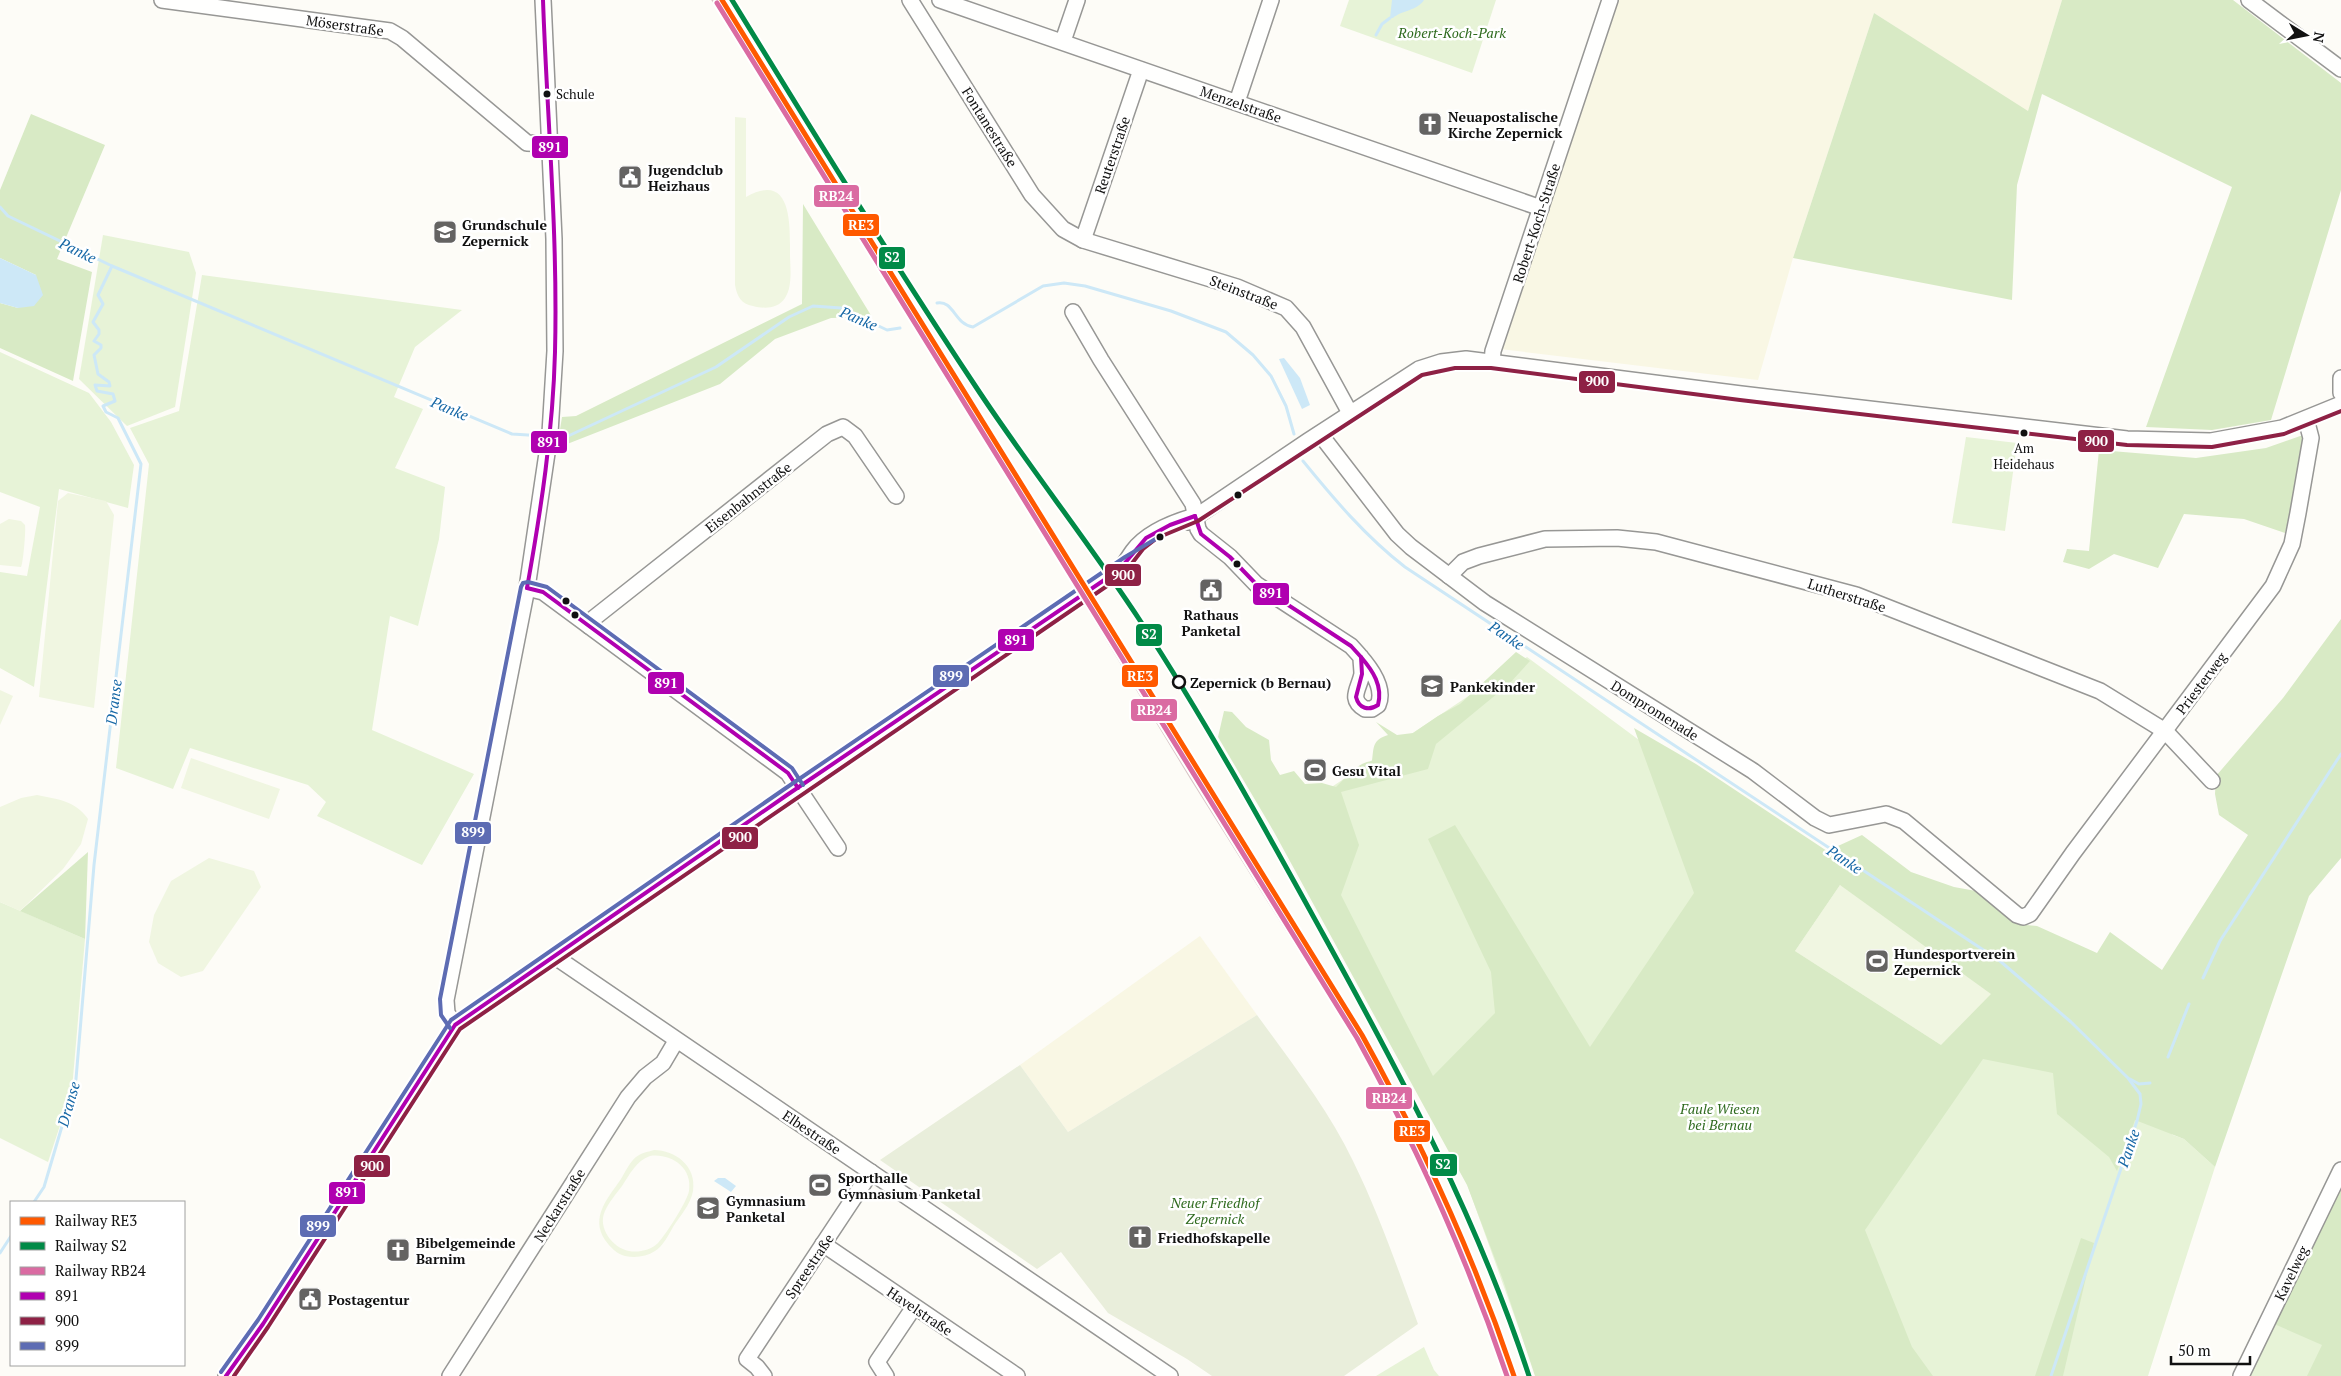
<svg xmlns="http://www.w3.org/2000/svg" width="2341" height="1376" viewBox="0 0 2341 1376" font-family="'PT Serif',serif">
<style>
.farmland{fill:#f9f7e4}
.green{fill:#e7f3d7}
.forest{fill:#d8eac5;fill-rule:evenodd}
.cemetery{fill:#e9eedb}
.pitch{fill:#f0f6e1;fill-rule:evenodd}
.water{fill:#cde8f7}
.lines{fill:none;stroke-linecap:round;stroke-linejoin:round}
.stream{stroke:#cde8f7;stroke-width:3}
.minor-casing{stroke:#979795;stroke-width:18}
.minor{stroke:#fffffe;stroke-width:15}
.rail{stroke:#d9c6c7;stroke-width:3}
.bus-1-casing{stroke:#fff;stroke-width:8}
.bus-2-casing{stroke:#fff;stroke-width:8}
.bus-3-casing{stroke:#fff;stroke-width:8}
.bus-1{stroke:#b000b0;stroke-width:4}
.bus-2{stroke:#8e2145;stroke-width:4}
.bus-3{stroke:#5d6cb3;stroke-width:4}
.rail-1-casing{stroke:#fff;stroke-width:9}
.rail-2-casing{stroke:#fff;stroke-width:9}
.rail-3-casing{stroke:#fff;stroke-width:9}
.rail-1{stroke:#ff5900;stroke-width:5}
.rail-2{stroke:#018a47;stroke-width:5}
.rail-3{stroke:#da6ba2;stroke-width:5}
.bus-dot{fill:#111;stroke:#fff;stroke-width:2}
.stop-dot{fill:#fff;stroke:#111;stroke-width:2.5}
.labels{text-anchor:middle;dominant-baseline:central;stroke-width:5;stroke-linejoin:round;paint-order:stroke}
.bus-label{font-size:13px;fill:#111;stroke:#fff;text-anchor:start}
.street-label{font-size:14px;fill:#111;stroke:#fff}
.park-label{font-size:14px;font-style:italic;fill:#2f6b1f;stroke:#fff}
.poi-label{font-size:14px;font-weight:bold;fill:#111;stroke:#fff;text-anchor:start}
.stop-label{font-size:14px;font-weight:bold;fill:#111;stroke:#fff;text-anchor:start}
.water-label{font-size:15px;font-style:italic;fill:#1768a6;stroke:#fff}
.line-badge{stroke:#fff;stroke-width:2}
.badge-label{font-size:14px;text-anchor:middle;font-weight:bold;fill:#fff}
</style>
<rect width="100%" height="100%" fill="#fdfcf7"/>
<g class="farmland">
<path d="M1617,0H2062L2028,112L1874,13L1793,258L1758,380L1500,349Z"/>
<path d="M1200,936L1257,1015L1068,1132L1020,1065Z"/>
</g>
<g class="green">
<path d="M1349,0H1496L1472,73L1340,26Z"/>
<path d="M103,235L189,252L196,273L175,407L127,426L79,379Z"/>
<path d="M202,275L462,310L415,347L394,397L423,409L395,468L445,487L439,539L418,626L390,616L372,730L474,774L422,865L317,816L326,802L308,785L190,748L173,789L116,768L149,464L130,428L179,411Z"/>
<path d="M0,352L89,393L111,422L134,465L128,508L59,489L34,687L0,668V572L27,576L40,507L0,492Z"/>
<path d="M1966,437L2017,443L2005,531L1952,523Z"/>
<path d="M1527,657L1728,806L1999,992L2173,1135L2184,1139L2215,1167L2148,1376H1536L1467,1184L1273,826Z"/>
<path d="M0,902L85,939L72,1089L48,1162L0,1138Z"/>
<path d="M2341,1184V1376H2245Z"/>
<path d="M1424,1347L1434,1370L1439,1376H1376Z"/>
</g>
<g class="forest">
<path d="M2062,0H2233L2341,83V190L2271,420L2212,430L2146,427L2232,187L2042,94L2017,185L2012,300L1793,258L1874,13L2028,111Z"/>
<path d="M31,114L105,145L57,259L92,272L73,381L0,348V303L18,308L36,275L0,258V190Z"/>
<path d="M803,204L872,317L831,318L775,339L720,384L557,448L562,417L576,416L802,304Z"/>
<path d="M2303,435C2302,468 2293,501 2285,533L2244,519L2184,514L2158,568L2114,554L2089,569L2063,562L2067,549L2089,551L2099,450L2196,458L2266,448Z"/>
<path d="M2341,619V858L2309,896L2215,1167L2184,1139L2135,1120L2117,1171L2109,1157L2057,1114L2053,1073L1983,1059L1865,1230L1912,1347L1933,1376H1535L1503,1280L1467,1185L1274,832L1218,737L1224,711L1232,712L1246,727L1269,740L1271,760L1280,775L1294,771L1305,784L1322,783L1336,787C1347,777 1356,763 1372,761C1374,747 1372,740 1388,735L1376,722L1397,735L1413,733L1438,716L1460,704L1516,652L1530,661L1509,684L1436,744L1428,769L1341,792L1359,845L1341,895L1433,1076L1495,1013L1491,972L1428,839L1455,825L1590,1047L1694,893L1634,728L1696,764L1827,851L1862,835L1911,872L1954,887L1976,891L2017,924L2037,926L2097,953L2110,932L2162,970L2248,835L2219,815L2215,794L2216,776L2283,698ZM1840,885L1941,1045L1795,951Z"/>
<path d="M88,852L85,939L20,911Z"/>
<path d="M2341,1185V1376H2307L2322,1345L2272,1323Z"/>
<path d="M2081,1238L2094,1243L2063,1376H2035Z"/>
</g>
<path class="cemetery" d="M1257,1015C1291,1062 1328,1109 1353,1161C1379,1214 1398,1269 1418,1324L1344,1376H1212L1187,1359L1108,1313L1061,1252L1037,1269L880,1160L1020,1065L1068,1132Z"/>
<g class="pitch">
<path d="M735,117L746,118V197C792,171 790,224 790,253C790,267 793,286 785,298C778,309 764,309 753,306C741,304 737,296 735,285Z"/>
<path d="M68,493L106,501L114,515L94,708L39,697L58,501Z"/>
<path d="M9,519L21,521L25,525C26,531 23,563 21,567L0,565V524Z"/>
<path d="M0,690L13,696L0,725Z"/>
<path d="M191,758L280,789L269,819L181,788Z"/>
<path d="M37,795C57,799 76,801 88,819L81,844L63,869L20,911L0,902V807L21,798Z"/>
<path d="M209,858L254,871L261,887L203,971L181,977L158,963L149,942L154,915L171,881Z"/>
<path d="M1840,885L1991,994L1941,1045L1795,951Z"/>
<path d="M654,1150C675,1150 697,1166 693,1191C691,1204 680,1216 673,1227C668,1236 663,1246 655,1251C646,1257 635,1258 625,1256C617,1254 610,1247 605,1240C590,1217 608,1198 621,1179C625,1172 630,1162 636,1157C641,1153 647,1152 654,1150ZM650,1156C670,1153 693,1167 689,1191C687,1202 666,1234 658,1243C651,1250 638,1253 629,1251C613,1248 597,1228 605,1211C609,1202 616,1194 622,1186C630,1174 636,1161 650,1156Z"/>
</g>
<g class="water">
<path d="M1392,0H1424C1417,11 1402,10 1393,18H1390Z"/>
<path d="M0,258L36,275L43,295L34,306L18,308L0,303Z"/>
<path d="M1284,358L1300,378L1310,405L1302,409L1279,359Z"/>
<path d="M718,1178H725L736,1186L731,1192L714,1181Z"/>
</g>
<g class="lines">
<g class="stream">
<path d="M1376,35L1382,24L1390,18"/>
<path d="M0,207L8,216L112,266L512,434L544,436"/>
<path d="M937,303C954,300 954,324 973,327L1043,286L1064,283L1085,286L1171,311L1226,332L1253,355L1271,376L1286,406L1294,434"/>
<path d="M553,437H566L716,367L789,317L813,306L841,308L887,330L900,328"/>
<path d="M1303,461C1334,499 1365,536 1405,567L2000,961L2071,1022L2128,1078L2140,1094L2141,1104L2137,1121L2051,1376"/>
<path d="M2203,978L2220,941L2341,754"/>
<path d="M2168,1057L2189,1004"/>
<path d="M2130,1079L2139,1084L2150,1083"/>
<path d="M34,1202L44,1187L76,1079L94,865L141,464L118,418L106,412L103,406L115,401L113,394L97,391L95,385L110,386L109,382L98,374L94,355L101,348V345L94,341L99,334V330L93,322L103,304L98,295L112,266"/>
<path d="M0,1253L11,1236"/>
</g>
<g class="minor-casing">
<g id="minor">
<path d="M162,0L390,31L402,38L527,143L550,144"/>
<path d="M910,0L1032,195L1063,229L1083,240L1237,287L1286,308L1303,327L1350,413"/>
<path d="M940,0L1541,208"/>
<path d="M2249,0L2341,69"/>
<path d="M1063,41L1077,0"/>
<path d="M1237,102L1271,0"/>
<path d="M1083,240L1141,70"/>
<path d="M1073,312L1101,360L1193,504L1198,529L1201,534L1230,557L1256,584L1351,646C1364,660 1387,685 1378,705L1372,709H1365C1348,699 1359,689 1362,674C1362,669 1361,662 1361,657"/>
<path d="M1492,362L1493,351L1610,0"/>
<path d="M2341,378V393"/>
<path d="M1320,434L1397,534L1411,547L1485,603L1753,771L1815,818L1829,825L1886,814L1904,821L2017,915L2023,917L2030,914L2073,853L2273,586L2292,544L2298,513L2311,438L2306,419"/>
<path d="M1188,522L1308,441L1419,369L1441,362L1466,359L1741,394L2127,439L2211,441L2282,428L2341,404"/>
<path d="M1449,576L1463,562L1479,556L1545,539L1617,538L1656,542L1856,595L2100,691L2165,731L2212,781"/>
<path d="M527,588L543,592L788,773L838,848"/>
<path d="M589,626L594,618L827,434L843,427L855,436L896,496"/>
<path d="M554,956L1170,1376"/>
<path d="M455,1025L447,1013L446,1000L527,588L550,433L555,351L554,239L543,0"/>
<path d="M823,1244L1017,1376"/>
<path d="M226,1376L263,1324L455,1025L787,795L1119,570C1125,564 1128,558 1133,551C1147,532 1174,522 1195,516"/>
<path d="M450,1376L628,1097L645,1077L663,1063L676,1041"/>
<path d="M764,1376L757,1367L747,1359L871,1172"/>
<path d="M886,1376L877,1362L914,1307"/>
<path d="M2241,1376L2341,1170"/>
</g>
</g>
<use href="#minor" class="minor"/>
<path class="rail" d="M713,0L940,364L1192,779L1355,1038L1404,1128L1445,1212L1484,1310L1506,1376"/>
<g class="bus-1-casing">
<g id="bus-1">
<path d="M1195,516L1201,534L1230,557L1256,584L1351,646L1361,657"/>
<path d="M527,588C541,510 553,431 555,352C558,234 547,117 543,0"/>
<path d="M527,588L543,592L788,773L798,788"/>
<path d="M1361,657C1373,671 1383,686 1378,705C1369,711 1359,709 1356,697L1362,674Z"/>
<path d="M226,1376L263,1324L455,1025L787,795L1119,570L1146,538L1170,525L1195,516"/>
</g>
</g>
<g class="bus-2-casing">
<path id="bus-2" d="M234,1376L268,1327L460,1029L1123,575L1143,549L1157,538L1198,521L1422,375L1455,368H1491L1740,400L2127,445L2212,447L2284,434L2341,411"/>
</g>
<g class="bus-3-casing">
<g id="bus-3">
<path d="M450,1028L441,1015L440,999L521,587L523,583L528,582L547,587L792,768L803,785"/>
<path d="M221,1372L258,1320L451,1020L783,790L1125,557L1159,537"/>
</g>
</g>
<use href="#bus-1" class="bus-1"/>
<use href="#bus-2" class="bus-2"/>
<use href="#bus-3" class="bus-3"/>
<g class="rail-1-casing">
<path id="rail-1" d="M722,0L1362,1035C1423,1145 1474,1257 1514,1376"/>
</g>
<g class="rail-2-casing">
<path id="rail-2" d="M732,0C813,132 894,264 980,393C1032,471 1090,544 1141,622C1207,723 1265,829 1323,934C1402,1077 1478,1220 1529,1376"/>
</g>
<g class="rail-3-casing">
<path id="rail-3" d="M717,3L1357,1038C1417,1147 1467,1258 1507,1376"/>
</g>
<use href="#rail-1" class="rail-1"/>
<use href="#rail-2" class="rail-2"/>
<use href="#rail-3" class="rail-3"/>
</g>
<defs>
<g id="church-square" transform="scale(1.25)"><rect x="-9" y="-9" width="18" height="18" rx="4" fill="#646362" stroke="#fff"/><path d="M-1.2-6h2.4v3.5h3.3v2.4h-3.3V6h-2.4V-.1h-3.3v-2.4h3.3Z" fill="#fff"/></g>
<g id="civic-square" transform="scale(1.25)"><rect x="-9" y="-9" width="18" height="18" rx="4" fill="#646362" stroke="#fff"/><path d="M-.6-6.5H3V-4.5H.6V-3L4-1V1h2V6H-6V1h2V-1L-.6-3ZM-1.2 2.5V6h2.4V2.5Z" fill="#fff"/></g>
<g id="school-square" transform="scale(1.25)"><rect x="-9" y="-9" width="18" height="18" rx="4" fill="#646362" stroke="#fff"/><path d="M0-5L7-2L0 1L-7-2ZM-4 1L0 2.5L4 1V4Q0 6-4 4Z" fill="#fff"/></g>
<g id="stadium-square" transform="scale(1.25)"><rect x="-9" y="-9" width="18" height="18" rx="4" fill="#646362" stroke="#fff"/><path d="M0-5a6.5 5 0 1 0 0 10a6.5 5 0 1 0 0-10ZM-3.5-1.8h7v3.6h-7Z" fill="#fff"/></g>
</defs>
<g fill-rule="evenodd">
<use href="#church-square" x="1430" y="124"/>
<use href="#civic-square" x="630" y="177"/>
<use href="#school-square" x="445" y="232"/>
<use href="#civic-square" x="1211" y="590"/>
<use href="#school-square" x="1432" y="686"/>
<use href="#stadium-square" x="1315" y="770"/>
<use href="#stadium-square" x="1877" y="961"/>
<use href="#stadium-square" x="820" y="1185"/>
<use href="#school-square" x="708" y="1208"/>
<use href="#church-square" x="1140" y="1237"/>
<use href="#church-square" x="398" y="1250"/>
<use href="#civic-square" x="310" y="1299"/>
</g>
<g class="bus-dot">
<circle cx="547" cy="94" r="4.5"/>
<circle cx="2024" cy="433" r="4.5"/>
<circle cx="1238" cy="495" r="4.5"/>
<circle cx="1160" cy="537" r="4.5"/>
<circle cx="1237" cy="564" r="4.5"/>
<circle cx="566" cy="601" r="4.5"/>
<circle cx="575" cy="615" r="4.5"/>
</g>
<circle class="stop-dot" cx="1179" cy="682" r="6"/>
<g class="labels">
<g class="bus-label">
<text x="556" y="94">Schule</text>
<text x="2024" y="448" text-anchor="middle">Am<tspan x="2024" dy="16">Heidehaus</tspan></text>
</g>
<g class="street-label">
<text transform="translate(345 25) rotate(8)">Möserstraße</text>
<text transform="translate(1241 104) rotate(19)">Menzelstraße</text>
<text transform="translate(990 127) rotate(58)">Fontanestraße</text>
<text transform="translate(1112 155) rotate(-71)">Reuterstraße</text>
<text transform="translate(1536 223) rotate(-72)">Robert-Koch-Straße</text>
<text transform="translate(1244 292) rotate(21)">Steinstraße</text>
<text transform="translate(748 497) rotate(-38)">Eisenbahnstraße</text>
<text transform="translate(1847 595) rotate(18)">Lutherstraße</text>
<text transform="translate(2201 683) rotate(-53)">Priesterweg</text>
<text transform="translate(1655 710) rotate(32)">Dompromenade</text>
<text transform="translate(812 1132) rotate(34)">Elbestraße</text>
<text transform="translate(559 1205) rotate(-58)">Neckarstraße</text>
<text transform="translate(809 1266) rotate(-56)">Spreestraße</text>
<text transform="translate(2291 1273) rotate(-64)">Kavelweg</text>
<text transform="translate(920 1311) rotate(34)">Havelstraße</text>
</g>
<g class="park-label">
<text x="1452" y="32">Robert-Koch-Park</text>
<text x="1720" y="1108">Faule Wiesen<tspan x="1720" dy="16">bei Bernau</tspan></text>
<text x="1215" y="1202">Neuer Friedhof<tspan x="1215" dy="16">Zepernick</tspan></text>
</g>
<g class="poi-label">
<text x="1448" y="116">Neuapostalische<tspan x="1448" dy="16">Kirche Zepernick</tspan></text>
<text x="648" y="169">Jugendclub<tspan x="648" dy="16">Heizhaus</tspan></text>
<text x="462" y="224">Grundschule<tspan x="462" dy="16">Zepernick</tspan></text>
<text x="1211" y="614" text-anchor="middle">Rathaus<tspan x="1211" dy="16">Panketal</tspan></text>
<text x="1450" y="686">Pankekinder</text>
<text x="1332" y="770">Gesu Vital</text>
<text x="1894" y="953">Hundesportverein<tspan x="1894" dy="16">Zepernick</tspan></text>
<text x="838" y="1177">Sporthalle<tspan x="838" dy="16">Gymnasium Panketal</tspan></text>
<text x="726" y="1200">Gymnasium<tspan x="726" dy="16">Panketal</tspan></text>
<text x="1158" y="1237">Friedhofskapelle</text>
<text x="416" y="1242">Bibelgemeinde<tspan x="416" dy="16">Barnim</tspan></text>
<text x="328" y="1299">Postagentur</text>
</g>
<g class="stop-label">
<text x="1190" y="682">Zepernick (b Bernau)</text>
</g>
<g class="water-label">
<text transform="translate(78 250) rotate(26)">Panke</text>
<text transform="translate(859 318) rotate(23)">Panke</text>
<text transform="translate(450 408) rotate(23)">Panke</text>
<text transform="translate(1507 635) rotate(34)">Panke</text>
<text transform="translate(113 702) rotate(-83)">Dranse</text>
<text transform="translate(1845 859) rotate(34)">Panke</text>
<text transform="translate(68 1104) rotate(-74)">Dranse</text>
<text transform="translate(2128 1148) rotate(-71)">Panke</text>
</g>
</g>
<g class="line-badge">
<rect x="531" y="135" width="38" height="24" rx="5" fill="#b000b0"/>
<rect x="813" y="184" width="47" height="24" rx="5" fill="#da6ba2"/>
<rect x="842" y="213" width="38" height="24" rx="5" fill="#ff5900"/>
<rect x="878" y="246" width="28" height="24" rx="5" fill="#018a47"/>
<rect x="1578" y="370" width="38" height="24" rx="5" fill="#8e2145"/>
<rect x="2077" y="429" width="38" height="24" rx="5" fill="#8e2145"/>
<rect x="530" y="430" width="38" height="24" rx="5" fill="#b000b0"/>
<rect x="1104" y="563" width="38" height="24" rx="5" fill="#8e2145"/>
<rect x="1252" y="582" width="38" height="24" rx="5" fill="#b000b0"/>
<rect x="1135" y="623" width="28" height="24" rx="5" fill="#018a47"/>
<rect x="997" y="628" width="38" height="24" rx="5" fill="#b000b0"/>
<rect x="932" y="664" width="38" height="24" rx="5" fill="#5d6cb3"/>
<rect x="1121" y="664" width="38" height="24" rx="5" fill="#ff5900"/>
<rect x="647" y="671" width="38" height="24" rx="5" fill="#b000b0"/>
<rect x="1130" y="698" width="48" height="24" rx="5" fill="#da6ba2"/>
<rect x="454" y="821" width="38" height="24" rx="5" fill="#5d6cb3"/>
<rect x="721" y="826" width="38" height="24" rx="5" fill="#8e2145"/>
<rect x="1365" y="1086" width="48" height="24" rx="5" fill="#da6ba2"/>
<rect x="1393" y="1119" width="38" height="24" rx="5" fill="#ff5900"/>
<rect x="1429" y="1153" width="29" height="24" rx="5" fill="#018a47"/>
<rect x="353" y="1154" width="38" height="24" rx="5" fill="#8e2145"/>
<rect x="328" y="1181" width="38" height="24" rx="5" fill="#b000b0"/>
<rect x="299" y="1214" width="38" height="24" rx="5" fill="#5d6cb3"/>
</g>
<g class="badge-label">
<text x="550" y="152">891</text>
<text x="836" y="201">RB24</text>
<text x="861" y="230">RE3</text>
<text x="892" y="262">S2</text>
<text x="1597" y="386">900</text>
<text x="2096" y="446">900</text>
<text x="549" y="447">891</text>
<text x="1123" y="580">900</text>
<text x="1271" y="598">891</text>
<text x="1149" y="639">S2</text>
<text x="1016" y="645">891</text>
<text x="951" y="681">899</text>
<text x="1140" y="681">RE3</text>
<text x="666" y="688">891</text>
<text x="1154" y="715">RB24</text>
<text x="473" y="837">899</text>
<text x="740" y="842">900</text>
<text x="1389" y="1103">RB24</text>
<text x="1412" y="1136">RE3</text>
<text x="1443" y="1169">S2</text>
<text x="372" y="1171">900</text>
<text x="347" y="1197">891</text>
<text x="318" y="1231">899</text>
</g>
<rect x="10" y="1201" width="175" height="165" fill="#ffffff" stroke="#a0a0a0"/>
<rect x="20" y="1217" width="25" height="8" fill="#ff5900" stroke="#a0a0a0"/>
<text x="55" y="1226" font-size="15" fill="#111111">Railway RE3</text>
<rect x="20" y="1242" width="25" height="8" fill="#018a47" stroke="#a0a0a0"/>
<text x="55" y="1251" font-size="15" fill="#111111">Railway S2</text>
<rect x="20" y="1267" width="25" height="8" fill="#da6ba2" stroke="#a0a0a0"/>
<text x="55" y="1276" font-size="15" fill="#111111">Railway RB24</text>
<rect x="20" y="1292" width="25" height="8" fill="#b000b0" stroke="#a0a0a0"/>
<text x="55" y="1301" font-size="15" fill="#111111">891</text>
<rect x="20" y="1317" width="25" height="8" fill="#8e2145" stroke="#a0a0a0"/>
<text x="55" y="1326" font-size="15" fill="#111111">900</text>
<rect x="20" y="1342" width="25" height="8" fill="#5d6cb3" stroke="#a0a0a0"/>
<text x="55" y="1351" font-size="15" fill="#111111">899</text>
<g transform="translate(2306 35) rotate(100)" stroke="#ffffff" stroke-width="4" paint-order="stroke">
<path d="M0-4L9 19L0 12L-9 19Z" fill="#111111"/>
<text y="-8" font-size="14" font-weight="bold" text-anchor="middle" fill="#111111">N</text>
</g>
<path d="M2171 1356v8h79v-8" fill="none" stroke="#111111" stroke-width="2.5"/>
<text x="2178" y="1356" font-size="15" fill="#111111" stroke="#ffffff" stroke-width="4" paint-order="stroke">50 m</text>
</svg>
